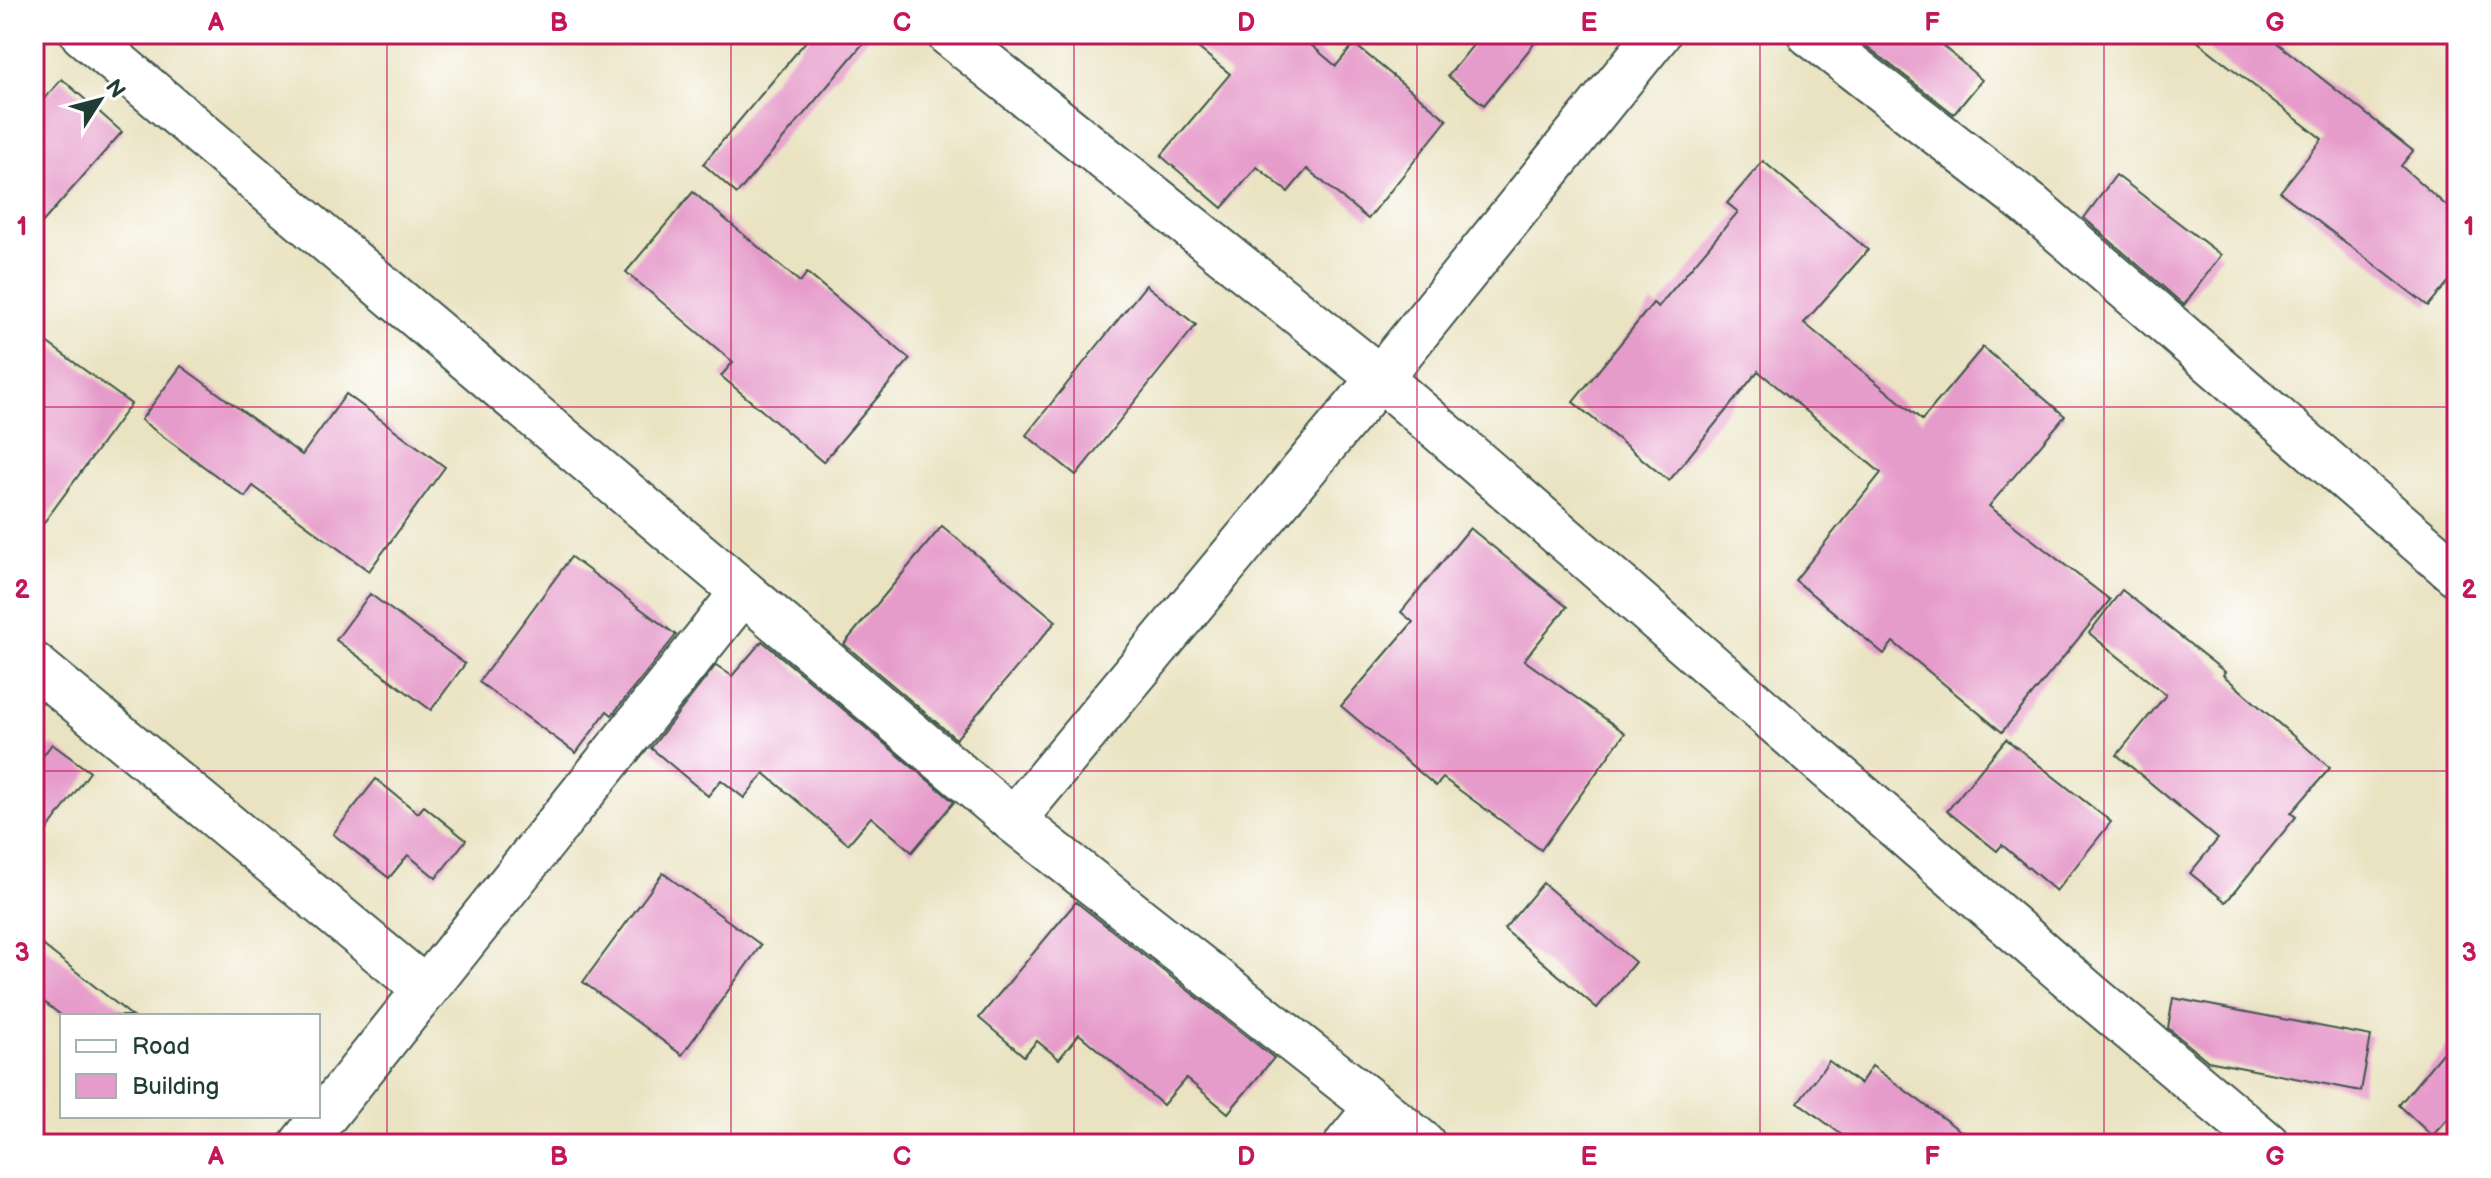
<svg xmlns="http://www.w3.org/2000/svg" width="2491" height="1178" viewBox="0 0 2491 1178" font-family="'Balsamiq Sans',sans-serif">
<style>
.building{fill:#e69ccb}
.lines{fill:none;stroke-linecap:round;stroke-linejoin:round}
.minor-casing{stroke:#3d5649;stroke-width:48}
.minor{stroke:#fff;stroke-width:44}
.grid{fill:none;stroke:#c2185b;stroke-width:2;stroke-opacity:0.55}
.neatline{fill:none;stroke:#c2185b;stroke-width:3}
.grid-label{font-size:26px;text-anchor:middle;font-weight:bold;fill:#c2185b}
</style>
<rect width="100%" height="100%" fill="#fff"/>
<filter id="ink" filterUnits="userSpaceOnUse"><feTurbulence type="fractalNoise" baseFrequency=".0125" numOctaves="2"/><feDisplacementMap in="SourceGraphic" scale="16" xChannelSelector="R" yChannelSelector="G"/><feConvolveMatrix kernelMatrix="1 2 1 2 8 2 1 2 1" color-interpolation-filters="sRGB"/></filter>
<filter id="wash" filterUnits="userSpaceOnUse"><feTurbulence type="fractalNoise" baseFrequency=".006" numOctaves="4" result="noise"/><feDisplacementMap in="SourceGraphic" scale="32" xChannelSelector="R" yChannelSelector="G"/><feGaussianBlur stdDeviation="1.8" result="paint"/><feColorMatrix in="noise" values="0 0 0 0 0 0 0 0 0 0 0 0 0 0 0 0 0 1.4 0 .05"/><feComposite in="paint" operator="in"/></filter>
<g filter="url(#wash)">
<rect width="100%" height="100%" fill="#eae3c2"/>
<g id="blocks">
<g class="building">
<path d="M812,34H871L737,194L703,164Z"/>
<path d="M1181,34H1298L1336,66L1354,44L1447,120L1368,219L1307,169L1288,192L1257,167L1222,208L1161,156L1230,74Z"/>
<path d="M1482,34H1542L1484,105L1448,76Z"/>
<path d="M1851,34H1929L1982,80L1954,114Z"/>
<path d="M2188,34H2266L2413,151L2401,166L2457,215V272L2428,306L2280,192L2322,139Z"/>
<path d="M62,79L122,132L34,232V110Z"/>
<path d="M1763,161L1868,250L1804,323L1922,420L1983,347L2065,416L1989,506L2110,600L2002,732L1893,642L1884,654L1795,580L1881,473L1758,371L1669,481L1573,402L1653,303L1658,307L1738,212L1727,203Z"/>
<path d="M2116,175L2221,255L2184,305L2084,218Z"/>
<path d="M693,192L800,282L807,273L910,359L823,462L721,376L733,362L626,272Z"/>
<path d="M1146,285L1196,325L1076,475L1026,435Z"/>
<path d="M34,333L131,404L34,536Z"/>
<path d="M181,366L302,455L346,394L445,467L369,571L253,486L245,497L141,420Z"/>
<path d="M942,526L1056,621L956,739L844,644Z"/>
<path d="M1470,528L1567,607L1524,660L1625,733L1541,850L1443,778L1436,786L1341,706L1413,622L1401,612Z"/>
<path d="M571,557L676,635L612,715L607,711L576,753L479,682Z"/>
<path d="M2122,590L2225,672L2223,675L2330,768L2291,813L2296,817L2226,902L2190,873L2218,839L2117,755L2166,695L2089,633Z"/>
<path d="M370,594L465,664L431,710L336,640Z"/>
<path d="M762,641L954,802L912,852L871,817L848,844L764,773L744,798L721,780L708,796L651,748L716,665L732,676Z"/>
<path d="M2006,739L2111,822L2056,891L2002,845L1997,851L1947,811Z"/>
<path d="M52,744L90,772L34,848V768Z"/>
<path d="M376,779L418,813L424,806L466,840L436,878L408,855L389,878L333,834Z"/>
<path d="M663,873L761,945L682,1055L583,982Z"/>
<path d="M1543,883L1635,962L1597,1008L1504,929Z"/>
<path d="M1076,902L1274,1058L1228,1113L1186,1078L1163,1105L1079,1034L1059,1059L1037,1041L1024,1056L979,1018Z"/>
<path d="M34,938L132,1016H62L34,994Z"/>
<path d="M2173,998L2371,1036L2361,1091L2208,1061L2168,1028Z"/>
<path d="M2457,1035V1109L2432,1136L2399,1105Z"/>
<path d="M1829,1061L1860,1084L1872,1066L1978,1144H1854L1798,1102Z"/>
</g>
</g>
</g>
<g filter="url(#ink)">
<use href="#blocks" fill-opacity="0" stroke="#3d5649" stroke-width="2"/>
<g class="lines">
<g class="minor-casing">
<g id="minor">
<path d="M83,34L1013,820L1377,1107L1347,1144"/>
<path d="M949,34L1380,378L2090,995L2267,1144"/>
<path d="M1810,34L2030,205L2457,574"/>
<path d="M34,665L425,989"/>
<path d="M1013,820L1380,378L1658,34"/>
<path d="M1377,1107L1423,1144"/>
<path d="M302,1144L743,592"/>
</g>
</g>
<use href="#minor" class="minor"/>
</g>
</g>
<path class="grid" d="M387,34V1144M731,34V1144M1074,34V1144M1417,34V1144M1760,34V1144M2104,34V1144M34,407H2457M34,771H2457"/>
<rect width="2491" height="1178" fill="none" stroke="#fff" stroke-width="88"/>
<rect x="60" y="1014" width="260" height="104" fill="#ffffff" stroke="#a5b1ae" stroke-width="2"/>
<rect x="76" y="1040" width="40" height="12" fill="#ffffff" stroke="#a5b1ae" stroke-width="2"/>
<text x="132" y="1054" font-size="24" fill="#1f3d34">Road</text>
<rect x="76" y="1074" width="40" height="24" fill="#e69ccb" stroke="#a5b1ae" stroke-width="2"/>
<text x="132" y="1094" font-size="24" fill="#1f3d34">Building</text>
<g transform="translate(100 100) rotate(54)" stroke="#ffffff" stroke-width="6" paint-order="stroke">
<path d="M0-6L14 30L0 20L-14 30Z" fill="#1f3d34"/>
<text y="-12" font-size="22" font-weight="bold" text-anchor="middle" fill="#1f3d34">N</text>
</g>
<rect x="44" y="44" width="2403" height="1090" class="neatline"/>
<g class="grid-label">
<text x="216" y="31">A</text>
<text x="559" y="31">B</text>
<text x="902" y="31">C</text>
<text x="1246" y="31">D</text>
<text x="1589" y="31">E</text>
<text x="1932" y="31">F</text>
<text x="2275" y="31">G</text>
<text x="22" y="235">1</text>
<text x="2469" y="235">1</text>
<text x="22" y="598">2</text>
<text x="2469" y="598">2</text>
<text x="22" y="961">3</text>
<text x="2469" y="961">3</text>
<text x="216" y="1165">A</text>
<text x="559" y="1165">B</text>
<text x="902" y="1165">C</text>
<text x="1246" y="1165">D</text>
<text x="1589" y="1165">E</text>
<text x="1932" y="1165">F</text>
<text x="2275" y="1165">G</text>
</g>
</svg>
